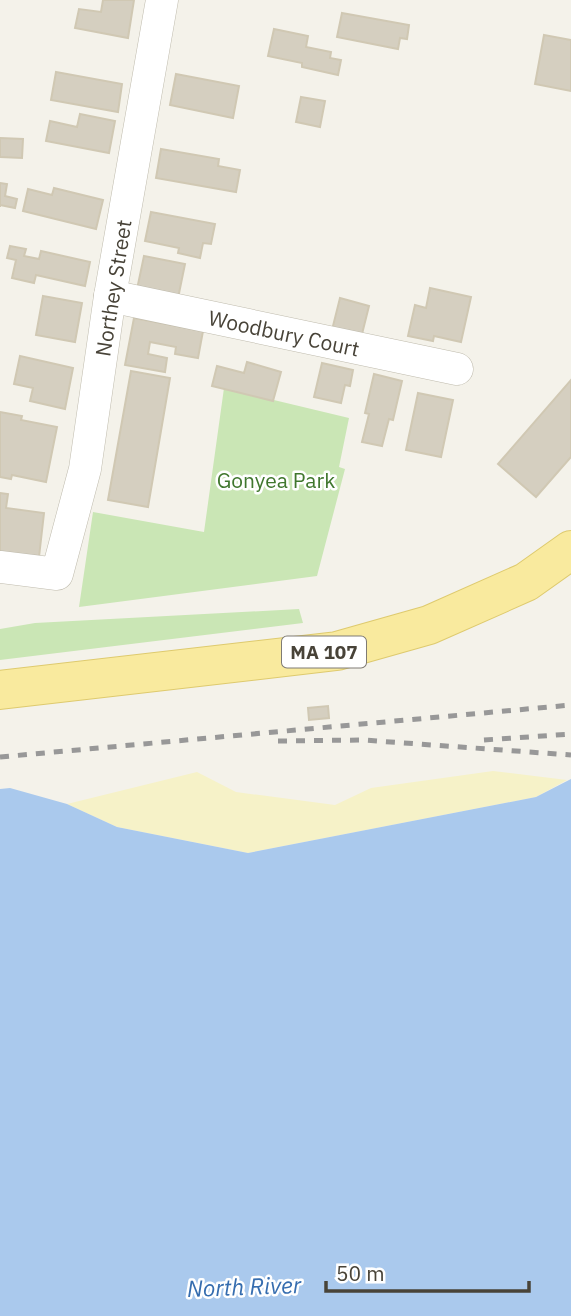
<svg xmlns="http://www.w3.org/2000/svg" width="571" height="1316" viewBox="0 0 571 1316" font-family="'IBM Plex Sans',sans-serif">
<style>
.green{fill:#cae6b5}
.sand{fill:#f6f2c8}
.water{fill:#aac9ed}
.building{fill:#d5cfc0;stroke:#d0c8b3;stroke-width:2}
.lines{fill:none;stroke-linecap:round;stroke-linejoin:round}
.street-casing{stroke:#bfbbad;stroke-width:33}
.primary-casing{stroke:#deca6e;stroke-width:40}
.street{stroke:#fff;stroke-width:32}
.primary{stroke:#f9ea9e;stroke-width:38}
.rail{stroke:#989898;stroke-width:5;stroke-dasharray:9 9;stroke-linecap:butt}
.labels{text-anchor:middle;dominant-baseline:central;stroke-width:5;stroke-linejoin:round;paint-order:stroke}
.shield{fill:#fff;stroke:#7f7b74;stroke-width:2}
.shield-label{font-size:19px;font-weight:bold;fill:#484338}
.street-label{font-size:21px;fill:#484338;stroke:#fff}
.park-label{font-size:21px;fill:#40772e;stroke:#fff}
.water-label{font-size:23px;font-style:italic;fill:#366daf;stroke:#fff}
</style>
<rect width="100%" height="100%" fill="#f4f2ea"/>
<g class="green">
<path d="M224,388L349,418L339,467L345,469L317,576L79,607L93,512L204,532Z"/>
<path d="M299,609L303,623L0,660V629L35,623Z"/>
</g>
<path class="sand" d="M493,771L567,780L536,797L248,853L117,827L67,804L197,772L236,792L335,805L371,788Z"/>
<path class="water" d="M571,779V1316H0V789L10,788L67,804L117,827L248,853L536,797Z"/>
<g class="building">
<path d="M103,0H134L128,38L75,28L79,9L101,12Z"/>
<path d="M342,13L409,25L407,39L400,38L398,49L337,37Z"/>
<path d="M274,29L308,36L306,47L331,52L330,58L341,60L338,75L302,67V63L268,56Z"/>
<path d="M544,35L571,40V91L535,84Z"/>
<path d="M56,72L122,84L118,112L51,100Z"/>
<path d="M176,74L239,86L233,118L170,105Z"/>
<path d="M301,97L325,101L320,127L296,122Z"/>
<path d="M80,114L115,121L109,153L46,141L50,121L77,127Z"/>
<path d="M0,138L23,139L22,158L0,157Z"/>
<path d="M161,149L219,159L218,166L240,170L236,192L156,178Z"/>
<path d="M0,183L7,184L5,196L17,199L15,208L0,205V207Z"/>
<path d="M54,188L103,200L96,229L23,211L28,189L52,195Z"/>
<path d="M151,212L215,224L211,244L203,243L200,258L178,253L179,248L145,241Z"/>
<path d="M10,246L26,249L24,256L39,259L41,251L90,262L85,286L36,275L34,283L12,278L16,260L7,258Z"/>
<path d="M144,256L185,264L177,303L136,294Z"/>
<path d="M430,288L471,297L461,342L434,336L433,341L408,336L415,305L426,308Z"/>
<path d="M43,296L82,303L75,342L36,335Z"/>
<path d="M340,298L369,306L359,346L330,338Z"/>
<path d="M134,318L203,331L198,358L175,354L176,347L150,342L148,354L167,358L165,372L125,365Z"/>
<path d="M20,356L73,368L65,409L30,401L33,388L14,384Z"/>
<path d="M247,362L281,372L273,401L212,386L217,366L244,373Z"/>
<path d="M322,363L353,370L350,386L345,385L341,403L314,397Z"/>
<path d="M131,371L170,378L148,507L108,500Z"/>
<path d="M374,374L402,381L393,420L389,419L382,446L362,442L369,414L365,413Z"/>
<path d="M571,380V457L536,497L498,464Z"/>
<path d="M418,393L453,400L441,457L406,450Z"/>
<path d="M0,412L22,416L21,420L57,427L46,482L12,475L11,479L0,477Z"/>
<path d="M0,493L8,494L6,508L44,513L39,557L0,552Z"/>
<path d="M328,706L329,718L309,720L308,708Z"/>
</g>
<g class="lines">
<g class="street-casing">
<g id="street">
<path d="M110,296L457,369"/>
<path d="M0,567L57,574L85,469L110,296L162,0"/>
</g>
</g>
<g class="primary-casing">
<path id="primary" d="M0,690L337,651L429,625L526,582L571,550"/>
</g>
<use href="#street" class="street"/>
<use href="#primary" class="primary"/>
<g class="rail">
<path d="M484,740L571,734"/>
<path d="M278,741L363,740L571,755"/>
<path d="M0,757L571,705"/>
</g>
</g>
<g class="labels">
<rect class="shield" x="282" y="636.5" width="84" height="31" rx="5"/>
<g class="shield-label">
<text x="324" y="652">MA 107</text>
</g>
<g class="street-label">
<text transform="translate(113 288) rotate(-81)">Northey Street</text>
<text transform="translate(284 333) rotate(12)">Woodbury Court</text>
</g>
<g class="park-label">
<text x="276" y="480">Gonyea Park</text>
</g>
<g class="water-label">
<text transform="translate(244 1286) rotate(-2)">North River</text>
</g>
</g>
<path d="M326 1281v10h203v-10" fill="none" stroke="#484338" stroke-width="3.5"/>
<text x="336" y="1281" font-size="21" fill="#484338" stroke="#ffffff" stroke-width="5" paint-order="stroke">50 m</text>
</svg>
